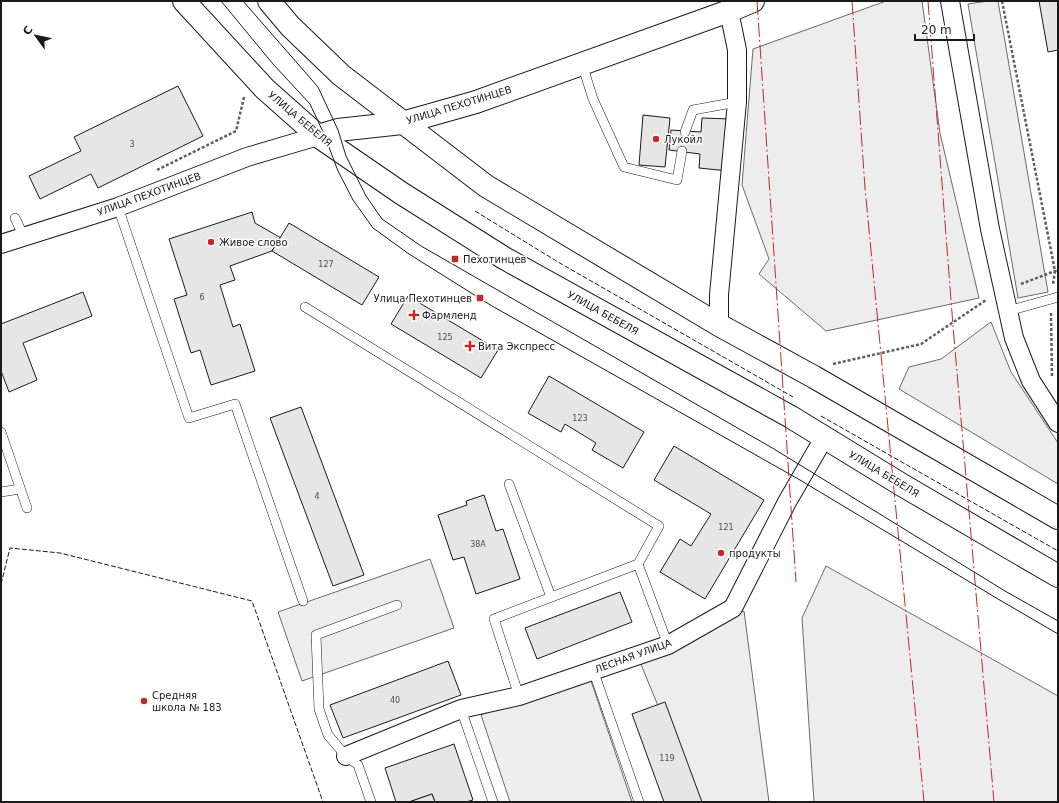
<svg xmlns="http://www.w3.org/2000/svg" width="1059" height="803" viewBox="0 0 1059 803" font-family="'DejaVu Sans',sans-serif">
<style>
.built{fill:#ededed;stroke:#6a6a6a}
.building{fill:#e6e6e6;stroke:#1a1a1a}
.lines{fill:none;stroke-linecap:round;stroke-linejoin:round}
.lane-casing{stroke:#1a1a1a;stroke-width:10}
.street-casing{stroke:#1a1a1a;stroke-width:20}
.secondary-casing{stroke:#1a1a1a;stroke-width:24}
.primary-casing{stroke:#1a1a1a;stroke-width:24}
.path{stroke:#5f5f5f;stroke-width:2.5;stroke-dasharray:3 2;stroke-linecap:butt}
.lane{stroke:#fff;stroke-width:9}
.street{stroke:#fff;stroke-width:18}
.secondary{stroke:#fff;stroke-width:22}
.primary{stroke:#fff;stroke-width:22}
.tram{stroke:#1a1a1a;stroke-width:1}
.fence{stroke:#1a1a1a;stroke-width:1;stroke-dasharray:5 2;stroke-linecap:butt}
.power{stroke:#c62828;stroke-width:1;stroke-dasharray:14 3 2 3;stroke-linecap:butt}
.poi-dot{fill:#c62828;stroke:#fff;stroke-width:1.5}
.labels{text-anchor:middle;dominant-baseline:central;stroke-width:3;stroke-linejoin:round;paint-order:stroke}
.number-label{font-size:8px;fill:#4d4d4d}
.street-label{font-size:10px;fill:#1a1a1a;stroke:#fff}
.poi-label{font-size:10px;fill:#1a1a1a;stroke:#fff;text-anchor:start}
</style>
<rect width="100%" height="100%" fill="#fff"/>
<g class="built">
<path d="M886,1H922L940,133L979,298L826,331L759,274L769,259L742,185L753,49Z"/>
<path d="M988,1H998L1048,292L1018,298L968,4Z"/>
<path d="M991,322L1011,372L1058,443V484L899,389L909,367L941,359Z"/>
<path d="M430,559L454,628L302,681L278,612Z"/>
<path d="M826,566L1058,696V802H814L802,618Z"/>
<path d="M744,611L769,802H698L637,655Z"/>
<path d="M588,672L632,802H510L481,715Z"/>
</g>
<g class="building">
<path d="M1039,1H1058V50L1048,52Z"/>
<path d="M178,86L203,136L98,188L91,174L40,199L29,176L81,151L74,137Z"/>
<path d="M643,115L670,118L665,167L639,165Z"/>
<path d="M702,118L731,119L728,171L699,168L700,154L669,150L671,130L701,132Z"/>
<path d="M252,212L255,223L281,238L272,251L230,266L235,280L220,285L233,327L240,324L255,371L211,385L200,350L191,353L174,299L187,295L169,239Z"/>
<path d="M289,223L379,277L362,305L272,251Z"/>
<path d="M83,292L92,316L23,343L37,380L9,392L1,371V324Z"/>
<path d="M408,296L498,350L481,378L391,324Z"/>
<path d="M549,376L644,432L623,468L592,450L596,443L565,424L561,432L528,413Z"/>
<path d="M301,407L364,575L333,586L270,418Z"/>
<path d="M674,446L764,500L705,599L660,572L680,539L691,546L711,514L654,480Z"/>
<path d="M484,495L496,531L503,529L520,579L476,594L464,557L453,560L438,515L467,505L466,501Z"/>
<path d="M620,592L632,622L537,659L525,628Z"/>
<path d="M448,661L461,695L343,738L330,705Z"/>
<path d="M665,702L702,802H664L632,714Z"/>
<path d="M454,744L473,800L466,802H435L432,794L409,802H396L385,768Z"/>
<path d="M432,794L435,802H409Z"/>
</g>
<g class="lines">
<g class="lane-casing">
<g id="lane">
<path d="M582,64L593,99L624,167L677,180L682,151"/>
<path d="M685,132L693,110L737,102"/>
<path d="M118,207L189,418L235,404L303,601"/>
<path d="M15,218L24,237"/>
<path d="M305,307L659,526L638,564"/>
<path d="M1008,311L1058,297"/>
<path d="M1,432L27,508"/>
<path d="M509,484L551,597"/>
<path d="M1,492L20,489"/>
<path d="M593,670L639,802"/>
<path d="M519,696L494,619L638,564L668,645"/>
<path d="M461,709L493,802"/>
<path d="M371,802L358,765L346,756L328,735L319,709L316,635L397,605"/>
</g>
</g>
<g class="street-casing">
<g id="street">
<path d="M950,1L990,229L1014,338L1031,381L1058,423"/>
<path d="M1,244L118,207L247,157L318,136"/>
<path d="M719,325V295L737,102V50L729,11"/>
<path d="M346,756L461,709L519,696L668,645L733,608L787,502L824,438"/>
</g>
</g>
<g class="secondary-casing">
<path id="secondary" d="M318,136L338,130L402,123L476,102L729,11L753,1"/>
</g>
<g class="primary-casing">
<g id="primary">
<path d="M184,1L265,89L318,136L401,193L504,258L791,417L902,485L1058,576"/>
<path d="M269,1L290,26L341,75L486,186L719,325L814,377L1058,518"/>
</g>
</g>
<g class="path">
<path d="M1002,1L1055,271L1053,284"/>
<path d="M157,170L236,131L244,97"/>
<path d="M1021,284L1055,271H1058"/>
<path d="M1051,313L1052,378"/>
<path d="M833,364L921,344L986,300"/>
</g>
<use href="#lane" class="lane"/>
<use href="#street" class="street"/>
<use href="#secondary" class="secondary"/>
<use href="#primary" class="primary"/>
<g class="tram">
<path d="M221,1L273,64L310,104L324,134L338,171L353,200L373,228L409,254L492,306L800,480L998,599L1058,634"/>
<path d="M243,1L318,87L338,130L346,156L366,196L382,219L421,246L774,449L1005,591L1058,621"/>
</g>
<g class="fence">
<path d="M475,211L558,262L793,397"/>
<path d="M821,416L1058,551"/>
<path d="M1,584L10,548L60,553L252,601L323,802"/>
</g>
<g class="power">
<path d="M757,1L796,582"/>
<path d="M852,1L865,188L924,802"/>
<path d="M928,1L953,326L994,802"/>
</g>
</g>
<g class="poi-dot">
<circle cx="656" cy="139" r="4"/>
<circle cx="211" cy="242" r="4"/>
<rect x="451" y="255" width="8" height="8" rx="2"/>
<rect x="476" y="294" width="8" height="8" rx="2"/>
<path d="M412 309h4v4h4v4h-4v4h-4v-4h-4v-4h4z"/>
<path d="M468 340h4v4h4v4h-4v4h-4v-4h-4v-4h4z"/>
<circle cx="721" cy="553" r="4"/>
<circle cx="144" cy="701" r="4"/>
</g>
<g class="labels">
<g class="number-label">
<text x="132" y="144">3</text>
<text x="326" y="264">127</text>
<text x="202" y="297">6</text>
<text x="445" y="337">125</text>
<text x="580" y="418">123</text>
<text x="317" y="496">4</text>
<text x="726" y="527">121</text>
<text x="478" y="544">38А</text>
<text x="395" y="700">40</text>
<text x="667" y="758">119</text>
</g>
<g class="street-label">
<text transform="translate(459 105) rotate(-17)">УЛИЦА ПЕХОТИНЦЕВ</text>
<text transform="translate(300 119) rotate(40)">УЛИЦА БЕБЕЛЯ</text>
<text transform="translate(149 194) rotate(-20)">УЛИЦА ПЕХОТИНЦЕВ</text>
<text transform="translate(603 313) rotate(29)">УЛИЦА БЕБЕЛЯ</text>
<text transform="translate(884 474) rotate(31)">УЛИЦА БЕБЕЛЯ</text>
<text transform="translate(633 656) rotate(-20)">ЛЕСНАЯ УЛИЦА</text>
</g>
<g class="poi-label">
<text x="664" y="139">Лукойл</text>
<text x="219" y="242">Живое слово</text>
<text x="463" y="259">Пехотинцев</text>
<text x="472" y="298" text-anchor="end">Улица Пехотинцев</text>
<text x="422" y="315">Фармленд</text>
<text x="478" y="346">Вита Экспресс</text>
<text x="729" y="553">продукты</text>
<text x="152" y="695">Средняя<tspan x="152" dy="12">школа № 183</tspan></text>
</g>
</g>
<rect width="1059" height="803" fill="none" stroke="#1a1a1a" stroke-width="4"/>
<g transform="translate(36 36) rotate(303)" stroke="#ffffff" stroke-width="3" paint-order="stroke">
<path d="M0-3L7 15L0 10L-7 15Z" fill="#1a1a1a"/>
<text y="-6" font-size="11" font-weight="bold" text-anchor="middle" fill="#1a1a1a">С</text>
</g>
<path d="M915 34v6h59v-6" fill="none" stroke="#1a1a1a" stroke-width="2"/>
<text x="921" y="34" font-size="12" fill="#1a1a1a" stroke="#ffffff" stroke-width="3" paint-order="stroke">20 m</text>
</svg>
